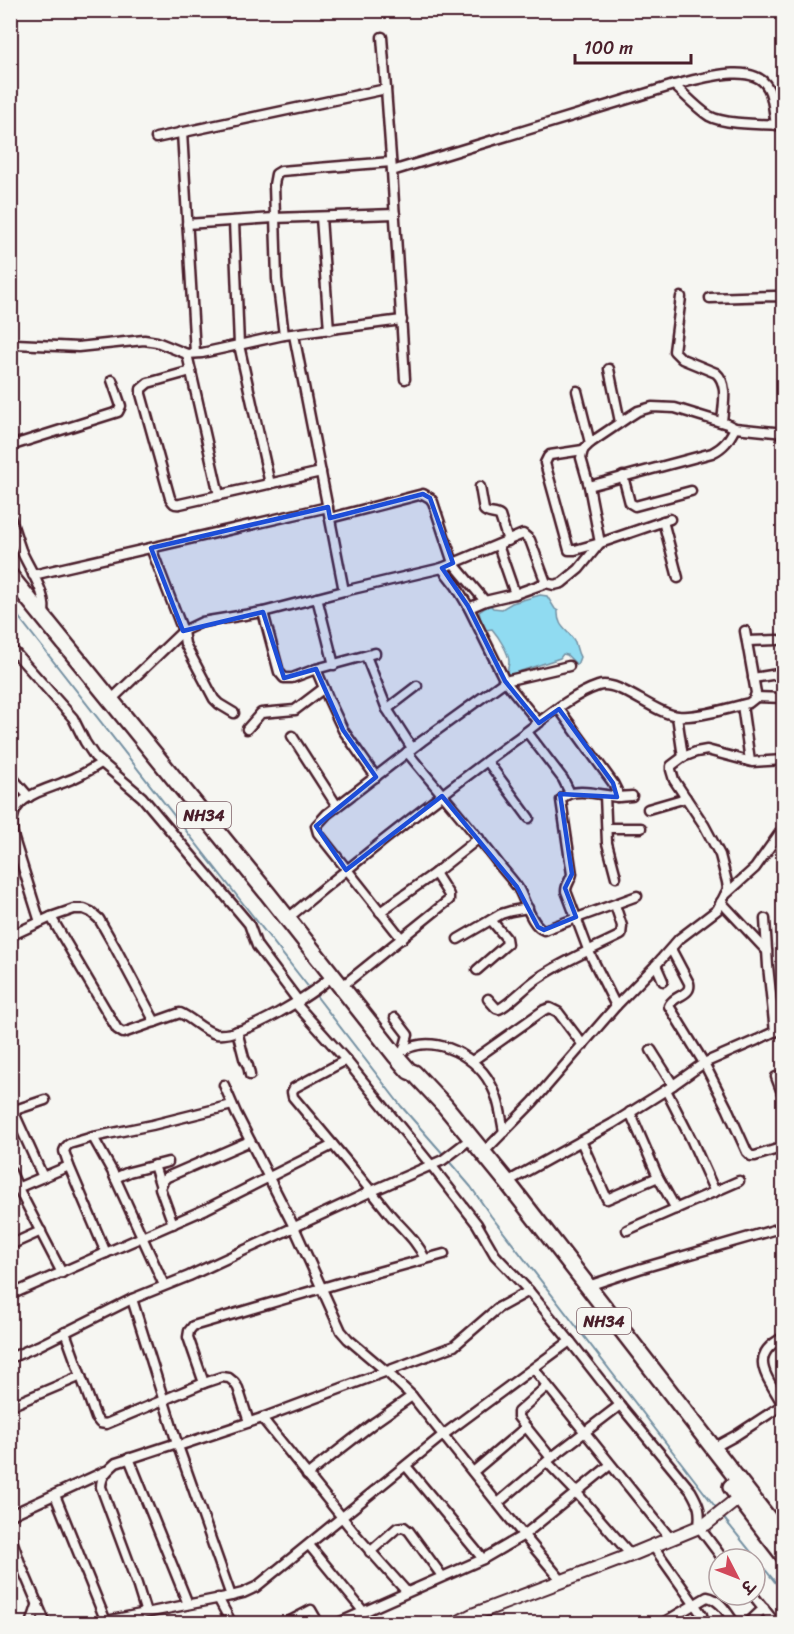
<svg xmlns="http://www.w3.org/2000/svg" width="794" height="1634" viewBox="0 0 794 1634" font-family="Sriracha,'Playpen Sans Deva',sans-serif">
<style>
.water{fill:#90dbf1;stroke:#7490a2;stroke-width:1.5}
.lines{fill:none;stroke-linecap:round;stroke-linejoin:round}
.stream{stroke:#7490a2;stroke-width:2}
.street-casing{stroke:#4a1f2b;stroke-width:13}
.secondary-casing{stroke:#4a1f2b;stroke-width:16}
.highway-casing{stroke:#4a1f2b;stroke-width:20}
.street{stroke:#f6f6f2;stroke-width:8}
.secondary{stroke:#f6f6f2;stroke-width:12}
.highway{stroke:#f6f6f2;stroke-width:15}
.marked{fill:#1d4ed8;fill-opacity:0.2;stroke:#1d4ed8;stroke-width:4.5;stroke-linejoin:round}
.labels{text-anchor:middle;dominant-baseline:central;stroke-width:4.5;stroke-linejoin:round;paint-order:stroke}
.shield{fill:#f6f6f2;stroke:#7e6067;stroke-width:1.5}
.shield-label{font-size:16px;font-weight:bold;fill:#4a1f2b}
</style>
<rect width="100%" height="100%" fill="#f6f6f2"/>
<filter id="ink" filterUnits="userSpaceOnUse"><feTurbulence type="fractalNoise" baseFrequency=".0167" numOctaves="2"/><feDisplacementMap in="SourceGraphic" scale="12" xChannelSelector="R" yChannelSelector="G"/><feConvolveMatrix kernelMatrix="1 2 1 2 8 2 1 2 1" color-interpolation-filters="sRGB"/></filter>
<g filter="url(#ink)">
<path class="water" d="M540,595L547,596L555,609L558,611C557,628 569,630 575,642C577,648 577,652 580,657L577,665L567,655L563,654L560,658L509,675L507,673C507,669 509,666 509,662C509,653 498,636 492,629L486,630L482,626L479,612L485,608L490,605L493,608L502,609L512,603Z"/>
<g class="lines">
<g class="stream">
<path d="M10,606L310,989"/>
<path d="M314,993L401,1106L444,1155"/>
<path d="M447,1159L471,1187L491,1216L717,1509"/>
<path d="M722,1516L784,1593"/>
</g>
<g class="street-casing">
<g id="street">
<path d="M382,37L386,89"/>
<path d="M674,85C697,80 754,60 768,88C773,96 774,114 776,125"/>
<path d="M182,132L195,353"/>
<path d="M156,138L386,89L392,171"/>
<path d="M321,217L329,330"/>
<path d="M234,221L239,345L270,484"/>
<path d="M187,224L274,218L395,214"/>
<path d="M681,297L674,351L682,359L716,373C729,384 723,407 722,422"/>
<path d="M710,298L775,296L784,297"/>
<path d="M284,335L277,279L274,185L276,174L281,171L391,162"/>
<path d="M294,335L344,591"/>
<path d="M10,346L16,344L78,347L144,340L157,342L187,354L202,353L284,335L402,320"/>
<path d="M187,354L219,495"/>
<path d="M609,369L620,422"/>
<path d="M191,371L148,383L141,389V394L170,498C173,503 174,505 180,504L321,472"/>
<path d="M405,379L392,171L674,85C685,95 697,108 709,116C725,125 765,124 784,125"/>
<path d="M577,391L590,443"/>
<path d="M10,446L118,412L121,406L112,380"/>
<path d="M583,450L550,455L548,457L545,463L569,550H575L600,543L670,519"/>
<path d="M623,476L630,503L635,506L691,491"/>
<path d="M589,486L712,453C724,447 729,440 735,428"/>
<path d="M480,487L484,510C488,515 495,512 500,516L508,541"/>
<path d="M10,517C14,528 17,539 21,550C29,569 50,597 43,617"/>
<path d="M330,518L423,494L430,498L433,502L453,563L485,601"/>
<path d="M663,521L678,578"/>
<path d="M498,545L515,594"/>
<path d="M151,548L183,631L185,644L214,699L219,704L234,713"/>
<path d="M442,568L456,586L468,606L505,681L539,723"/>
<path d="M33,575L328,507"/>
<path d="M317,598L334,665"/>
<path d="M469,608L485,601L515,594L546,583L554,585L562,583L579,569L600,543L589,486L581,458L583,450L590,443L627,418L638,411L652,407L675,408L727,424L735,428L784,433"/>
<path d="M263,612L279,672L284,678H292L316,669L329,700L343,730L376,777"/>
<path d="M747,641L778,640"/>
<path d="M10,647L73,718L85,742L95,757L142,797L244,918L249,924L257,946L299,1002"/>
<path d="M366,656L387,709L412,748"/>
<path d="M316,669L375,653"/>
<path d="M753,678L784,673"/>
<path d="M755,697L784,698"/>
<path d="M111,700L183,631L202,622L263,612L344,591L442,568L523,534L530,540L546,583"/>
<path d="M742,705L750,761"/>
<path d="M387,709L417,686"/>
<path d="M559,709L613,783L617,791V797"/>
<path d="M677,716L683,757"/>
<path d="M247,729L261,713L295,710L324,688"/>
<path d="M527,732L563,779L570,793"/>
<path d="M292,736L337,806"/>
<path d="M407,752C437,789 469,825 498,863C504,871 512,879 518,888C525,899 531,926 544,930L637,896"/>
<path d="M487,761L529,818"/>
<path d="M10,775L29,797"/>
<path d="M605,795L607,843L616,877"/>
<path d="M648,809L686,798"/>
<path d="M607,828H641"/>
<path d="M725,895L755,868L784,827"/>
<path d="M721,902L767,951"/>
<path d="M380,912L435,873L479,838"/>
<path d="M51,917L117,1029L123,1033L180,1013C192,1018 203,1031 216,1034C244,1038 312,995 332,976"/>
<path d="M288,918C308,902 327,885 348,869C402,825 458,782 514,741C538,724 570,695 598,686C619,679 654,714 678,716C697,718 730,708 749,703L754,699L756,693L745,631"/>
<path d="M765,919L768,966L775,1032"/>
<path d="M40,922L14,839C4,797 36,794 67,781C79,777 90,770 101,763"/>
<path d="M10,936L51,917L74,909H84L91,912L99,919L115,947L155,1022"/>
<path d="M402,939L318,833L316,826L327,814L422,741L505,681L569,666"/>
<path d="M458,939L501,914L511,911L528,908"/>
<path d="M671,949L689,983C692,996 673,995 669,1006L704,1063L728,1110L747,1152L751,1156H755L784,1147"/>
<path d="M656,965L663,981"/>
<path d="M477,970L507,944L506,938L491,920"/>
<path d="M341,987L449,900V895L435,873"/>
<path d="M488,999L496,1008L499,1009C511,1003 524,988 537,979C563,961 593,949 621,935L622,926L615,905"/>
<path d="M296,1004L346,1060L431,1165L477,1224L495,1255L529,1291L570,1341L620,1405L691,1491C699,1505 701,1510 699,1527L723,1559"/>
<path d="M616,1006L589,952L566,891C566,884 571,880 572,874L561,800C571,785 602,795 617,797C622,797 627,796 632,796"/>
<path d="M395,1018L408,1035L404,1049"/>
<path d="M237,1031L244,1058L248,1066L250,1075"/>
<path d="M651,1050L673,1085"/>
<path d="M396,1056C426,1029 474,1053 490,1083C499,1098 501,1116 504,1132"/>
<path d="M346,1060L294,1088L292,1092L293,1097C325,1135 357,1173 388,1212C401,1228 417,1240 425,1259"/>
<path d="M472,1061L544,1010L550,1008L558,1012L583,1045"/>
<path d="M776,1077L784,1098"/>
<path d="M224,1085L236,1113L294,1227L341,1331L348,1339L387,1372L412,1396L506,1514L562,1581"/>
<path d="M666,1090L692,1141L715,1192"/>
<path d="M630,1112L658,1177L676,1209"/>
<path d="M93,1137L112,1171L164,1285"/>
<path d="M581,1141L607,1199L658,1177"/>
<path d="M483,1153L533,1102L616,1006L656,965L679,939L717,910L725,895L728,889L727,882L720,855L704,825L674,780L671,770V766L683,757L696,752L707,750L752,762L784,760"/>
<path d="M154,1165L160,1184"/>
<path d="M10,1170L18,1188L62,1273"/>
<path d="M43,1177L14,1113L18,1109L45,1100"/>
<path d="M115,1178L129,1172L168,1162"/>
<path d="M507,1182L612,1124L666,1090L704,1063L757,1040L784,1027"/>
<path d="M10,1191L69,1166"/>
<path d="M173,1224L160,1188L163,1181L167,1177L250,1141"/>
<path d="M627,1230L739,1181"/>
<path d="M10,1245L41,1231"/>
<path d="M106,1253L69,1166L64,1151L66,1147L69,1144L93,1137L152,1125L232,1105"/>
<path d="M588,1288L591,1285L639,1269L784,1227"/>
<path d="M10,1295L206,1209L333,1145"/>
<path d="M132,1299L178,1446L231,1596"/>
<path d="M65,1332L96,1418L100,1423L106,1424L204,1383L222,1377L229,1378L234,1382L238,1388L249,1422"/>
<path d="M10,1358L38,1346L132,1299L189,1276L372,1191L443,1160L464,1144"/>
<path d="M534,1369L670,1538"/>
<path d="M204,1383L188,1337L189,1331L193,1326L356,1278L444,1254"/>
<path d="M783,1405C768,1377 746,1356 784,1337"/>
<path d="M10,1406L81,1376"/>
<path d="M262,1418L357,1536L406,1591"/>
<path d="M526,1427L518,1417V1412L547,1386"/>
<path d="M178,1446L262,1418L454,1346L498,1308L529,1291"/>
<path d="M713,1448L735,1436L784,1404"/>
<path d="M129,1458L188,1604"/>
<path d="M547,1462L576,1492L631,1555"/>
<path d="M406,1466L483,1559"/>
<path d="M473,1472L526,1427L551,1458"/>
<path d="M307,1475L375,1422L412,1396"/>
<path d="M55,1495L107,1624"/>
<path d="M498,1503L551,1458L620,1405"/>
<path d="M10,1516L17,1512L106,1471"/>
<path d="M10,1534L20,1563L46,1624"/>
<path d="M309,1545L363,1611"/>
<path d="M653,1546L702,1615L704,1624"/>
<path d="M370,1552L397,1528L404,1527L409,1531L442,1576"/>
<path d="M753,1595L776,1624"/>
<path d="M218,1598L232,1624"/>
<path d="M146,1613L137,1584L101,1487C101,1476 108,1470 116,1463L177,1443"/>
<path d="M106,1621L231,1596L243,1593L256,1587L443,1435L570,1341"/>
<path d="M31,1624L38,1603"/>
<path d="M284,1624L311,1610L319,1624"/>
<path d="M336,1624L483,1559L524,1535L610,1465"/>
<path d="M661,1624L707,1597C720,1599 728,1614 735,1624"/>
<path d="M747,1624L764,1608"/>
</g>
</g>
<g class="secondary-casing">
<path id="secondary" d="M455,1624L472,1615L631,1555L706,1524L746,1492"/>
</g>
<g class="highway-casing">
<g id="highway">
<path d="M10,576L268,894L396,1056L409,1071L414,1073L445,1106L507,1182L784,1539"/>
<path d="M731,1487L784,1556"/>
</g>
</g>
<use href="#street" class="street"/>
<use href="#secondary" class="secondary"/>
<use href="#highway" class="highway"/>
</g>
</g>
<path class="marked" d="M423,494L430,498L453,563L442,568L468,606L505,681L539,723L559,709L613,783L617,797L560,794L572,874L565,888L576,917L544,930L538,927L517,887L442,796L346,870L316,826L376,777L343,730L316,669L284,678L263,612L183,631L151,548L328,507L330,518Z"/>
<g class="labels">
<g class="shield">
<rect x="177" y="802" width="54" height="26" rx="4.5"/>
<rect x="577" y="1308" width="54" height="26" rx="4.5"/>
</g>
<g class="shield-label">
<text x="204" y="815">NH34</text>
<text x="604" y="1321">NH34</text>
</g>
</g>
<rect width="794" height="1634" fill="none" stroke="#f6f6f2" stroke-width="36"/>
<rect x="18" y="18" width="758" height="1598" fill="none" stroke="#4a1f2b" stroke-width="2" filter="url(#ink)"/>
<g transform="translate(737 1577) rotate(132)"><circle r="28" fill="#f6f6f2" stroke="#b1a0a2" stroke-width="1.5"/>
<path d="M0-4.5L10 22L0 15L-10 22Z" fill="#d1495b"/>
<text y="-9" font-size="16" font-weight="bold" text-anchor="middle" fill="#4a1f2b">उ</text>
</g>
<path d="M575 54v9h116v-9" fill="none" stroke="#4a1f2b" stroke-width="3"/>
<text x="584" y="54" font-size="18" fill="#4a1f2b" stroke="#f6f6f2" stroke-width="4.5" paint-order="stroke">100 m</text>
</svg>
